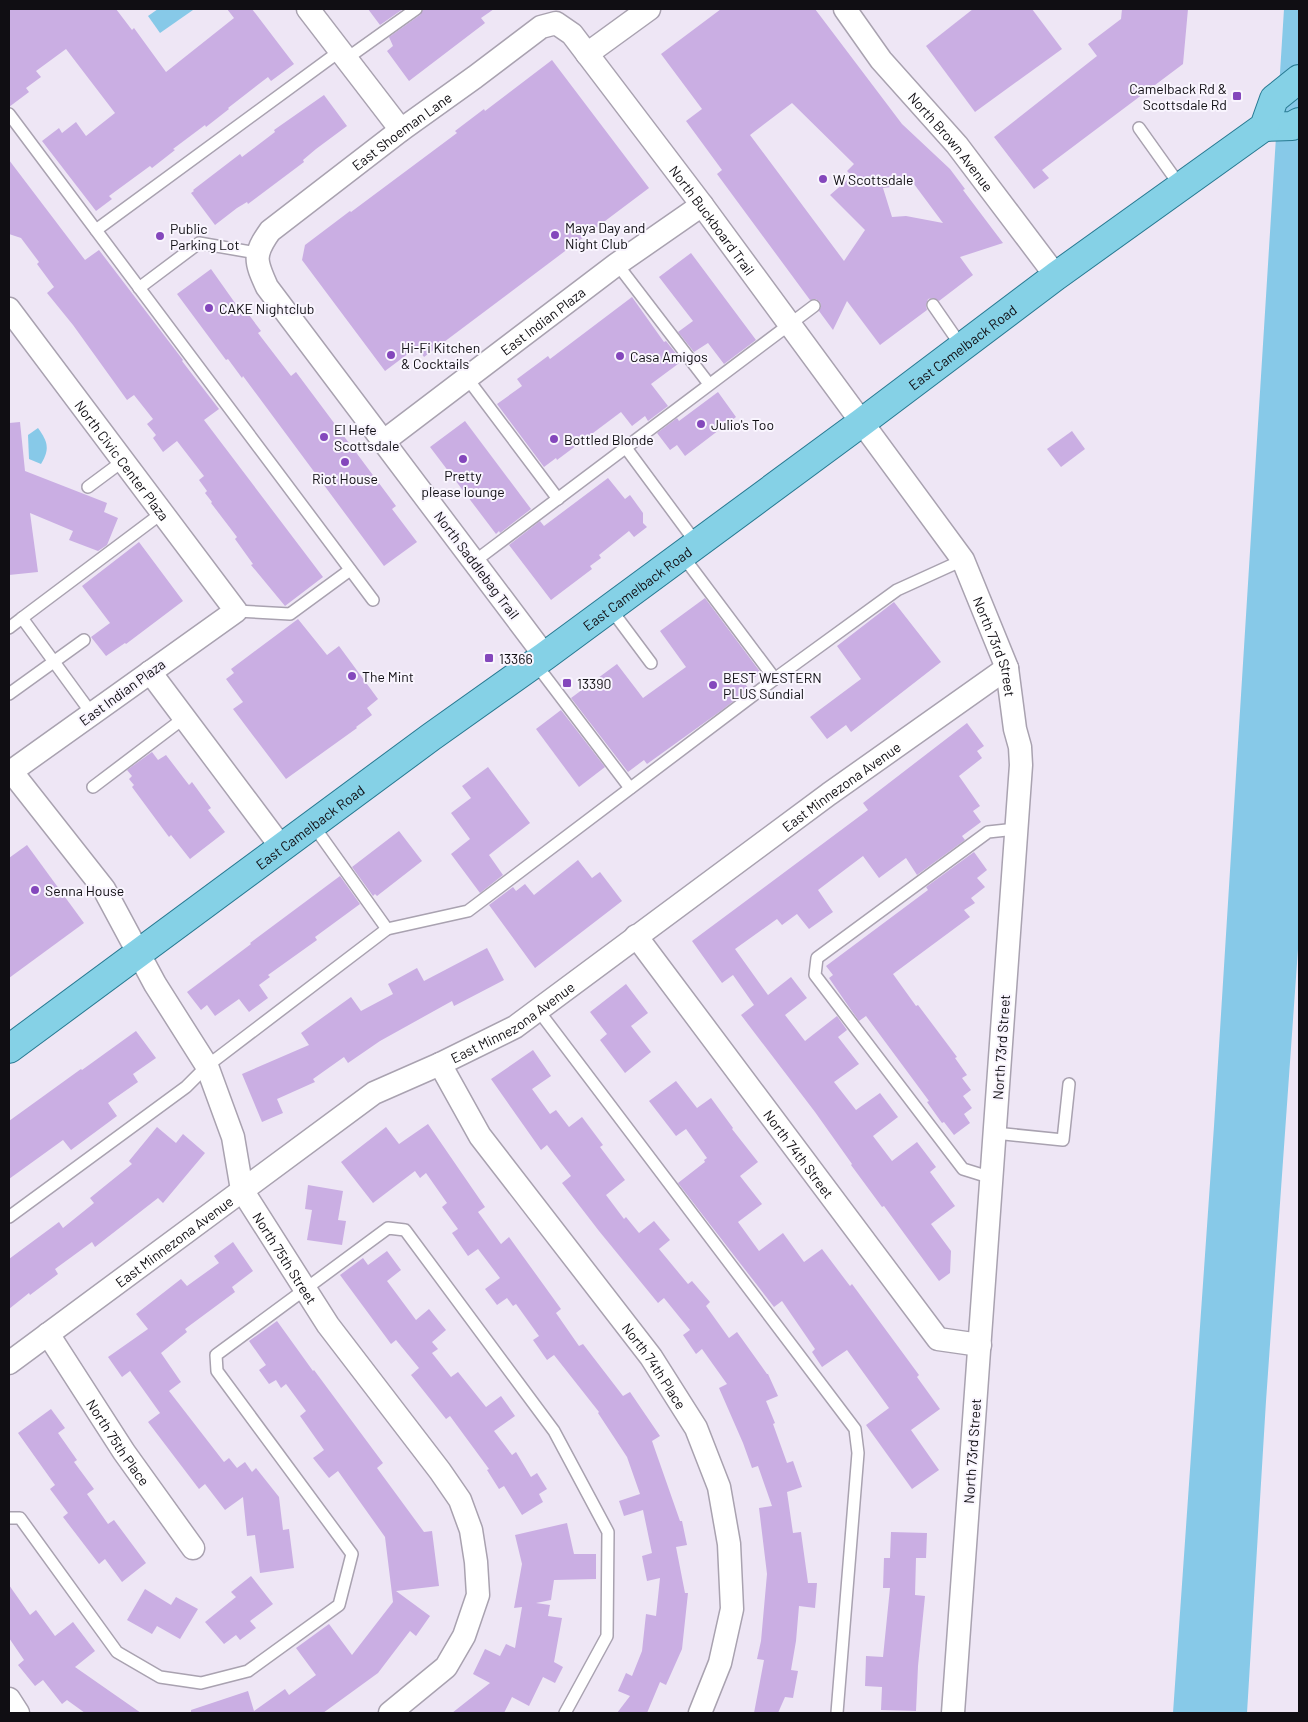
<svg xmlns="http://www.w3.org/2000/svg" width="1308" height="1722" viewBox="0 0 1308 1722" font-family="Barlow,sans-serif">
<style>
.water{fill:#87c9e8}
.building{fill:#caaee3;fill-rule:evenodd}
.lines{fill:none;stroke-linecap:round;stroke-linejoin:round}
.lane-casing{stroke:#a9a2b0;stroke-width:14}
.street-casing{stroke:#a9a2b0;stroke-width:25}
.primary-casing{stroke:#277991;stroke-width:30}
.lane{stroke:#fff;stroke-width:11}
.street{stroke:#fff;stroke-width:22}
.primary{stroke:#85d1e6;stroke-width:28}
.poi-dot{fill:#8447bc;stroke:#f9f5fe;stroke-width:2}
.labels{text-anchor:middle;dominant-baseline:central;stroke-width:4;stroke-linejoin:round;paint-order:stroke}
.poi-label{font-size:14px;fill:#100e13;stroke:#f9f5fe;text-anchor:start}
.street-label{font-size:14px;fill:#100e13;stroke:#f9f5fe}
</style>
<rect width="100%" height="100%" fill="#eee6f5"/>
<g class="water">
<path d="M158,9H192L193,10L160,33L148,16Z"/>
<path d="M1284,9H1299V935L1266,1401L1247,1713H1173L1214,1126Z"/>
<path d="M38,428C48,442 50,449 41,464L29,459L28,435Z"/>
</g>
<g class="building">
<path d="M9,9H116L132,30L134,28L166,72L234,18L227,9H252L294,64L271,81L268,77L228,108L229,109L206,127L205,125L173,149L175,150L152,168L150,166L109,196L112,199L96,211L42,141L59,128L62,133L76,122L86,136L115,113L66,49L36,71L41,77L26,88L29,92L9,107Z"/>
<path d="M368,9H403L380,25Z"/>
<path d="M423,9H494L481,18L485,23L409,81L387,51L393,46L389,37L420,15Z"/>
<path d="M721,9H815L902,124L950,169L965,189L963,190L1003,243L960,257L973,275L939,301L933,298L928,299L926,305L927,310L880,345L847,301L833,330L819,311L821,306L820,302L816,299L810,300L717,174L722,170L686,121L702,109L661,54ZM792,103L854,164L847,171L852,176L830,195L865,230L844,261L750,135ZM914,184L943,223L906,216L892,217L883,188Z"/>
<path d="M973,9H1032L1062,49L975,112L926,46Z"/>
<path d="M1122,9H1188L1183,64L1042,170L1049,178L1034,189L994,137L1097,56L1088,44L1121,19Z"/>
<path d="M552,60L649,188L424,357L417,347L385,371L302,260L305,245L350,211L351,212L457,133L455,131L484,109L485,111Z"/>
<path d="M324,95L347,126L316,149L303,160L304,162L248,204L247,202L237,208L215,225L191,193L194,191L193,190L240,154L242,157L275,132L274,130Z"/>
<path d="M9,160L85,260L99,250L183,360L182,361L219,409L204,420L323,577L285,606L251,565L253,564L235,539L237,537L211,503L212,502L205,493L207,491L199,480L204,476L177,441L163,452L153,438L156,435L147,424L153,419L134,395L127,400L73,325L47,293L54,287L37,264L39,262L21,238L9,234Z"/>
<path d="M691,253L756,340L724,364L708,343L694,352L678,332L693,321L659,277Z"/>
<path d="M211,269L240,310L243,307L261,331L258,333L291,376L296,372L396,506L392,509L417,542L384,566L243,376L242,378L228,359L226,360L177,294Z"/>
<path d="M632,297L664,342L666,341L682,361L651,384L668,406L648,421L645,416L632,426L621,412L557,460L556,458L544,467L497,404L522,386L517,379L548,356L550,359Z"/>
<path d="M718,392L736,417L685,456L677,445L670,450L657,433L677,418L679,421Z"/>
<path d="M465,421L531,509L500,533L499,531L496,534L430,447Z"/>
<path d="M20,422L25,471L107,503L104,512L118,518L107,545L98,551L69,540L73,531L30,513L38,572L9,575V423Z"/>
<path d="M1072,431L1085,449L1061,467L1047,449Z"/>
<path d="M608,478L625,499L630,495L643,513V523L647,527L634,537L629,531L599,555L601,558L590,566L592,569L551,600L509,545L540,521L544,526Z"/>
<path d="M139,542L183,601L126,644L125,643L106,656L91,637L110,623L82,586Z"/>
<path d="M705,598L761,673L745,684L749,689L722,710L647,764L644,760L628,772L571,698L617,664L643,698L686,667L660,631Z"/>
<path d="M894,602L941,662L851,732L846,725L827,739L810,717L861,679L837,646Z"/>
<path d="M298,619L327,655L339,646L378,699L367,708L372,715L356,727L357,728L286,779L233,709L243,702L226,679L234,673L231,669Z"/>
<path d="M561,710L605,767L579,787L536,729Z"/>
<path d="M967,723L984,746L977,751L982,758L959,776L980,806L973,811L981,822L962,836L965,840L917,875L906,858L879,878L863,856L818,890L833,912L809,929L797,914L782,925L777,919L735,949L768,995L791,977L807,998L785,1015L805,1041L837,1016L847,1030L838,1037L859,1064L834,1082L856,1110L880,1093L898,1117L873,1136L892,1161L917,1142L936,1167L930,1172L955,1206L931,1224L951,1251L950,1273L939,1281L884,1206L882,1207L851,1165L852,1164L815,1112L741,1015L754,1005L733,975L722,983L692,941L868,810L863,803Z"/>
<path d="M152,752L158,760L166,755L189,785L192,782L211,808L208,810L225,832L190,859L171,835L169,837L132,787L134,785L129,779L132,776L127,770Z"/>
<path d="M488,767L530,823L489,855L503,875L480,893L451,854L470,839L451,813L471,798L462,786Z"/>
<path d="M399,831L422,861L377,896L375,894L373,896L352,867Z"/>
<path d="M27,845L84,923L9,978V858Z"/>
<path d="M974,852L987,870L977,878L985,887L971,898L975,903L964,910L970,917L893,974L916,1006L918,1005L957,1057L955,1058L967,1075L962,1078L971,1090L963,1096L972,1108L964,1114L970,1123L954,1135L944,1122L942,1123L927,1102L929,1101L866,1016L859,1021L849,1007L829,978L833,975L826,966L928,890L926,887Z"/>
<path d="M578,860L592,878L600,872L622,901L535,968L489,905L513,887L516,891L525,884L534,895Z"/>
<path d="M340,876L360,904L315,937L317,940L268,975L270,977L259,985L268,998L249,1012L239,999L215,1016L207,1005L201,1010L187,992L251,944L250,943Z"/>
<path d="M487,948L504,980L454,1006L452,1001L380,1041L348,1063L344,1057L313,1079L315,1082L277,1099L283,1113L262,1122L242,1074L309,1045L301,1033L351,997L361,1011L393,994L388,984L417,968L424,981Z"/>
<path d="M626,984L648,1013L631,1026L651,1052L625,1073L600,1040L607,1034L590,1012Z"/>
<path d="M136,1031L156,1058L133,1074L138,1082L108,1103L117,1116L71,1150L63,1140L9,1179V1121L81,1069L82,1070Z"/>
<path d="M533,1050L551,1076L532,1089L550,1114L556,1110L569,1127L582,1117L603,1145L600,1147L625,1180L606,1195L624,1219L626,1217L639,1233L654,1221L670,1240L659,1249L688,1284L692,1281L710,1302L706,1306L729,1338L737,1332L767,1374H768L778,1396L766,1401L775,1423L773,1424L787,1463L793,1461L802,1487L787,1492L793,1533L801,1532L808,1583H817L815,1608L799,1606L796,1641L791,1670L798,1671L793,1698L785,1697L778,1713H754L764,1660L757,1659L761,1641L767,1574L759,1508L772,1506L758,1466L752,1468L743,1443L719,1388L727,1384L702,1349L696,1354L683,1335L690,1330L664,1298L658,1303L599,1231L562,1183L571,1176L547,1145L541,1150L491,1079Z"/>
<path d="M676,1081L697,1108L711,1098L733,1128L732,1129L758,1162L740,1176L762,1204L738,1222L759,1251L783,1233L804,1262L822,1249L850,1286L852,1284L919,1375L917,1377L940,1409L911,1430L939,1470L912,1489L866,1425L889,1408L847,1350L822,1367L812,1352L815,1349L782,1301L774,1307L678,1183L705,1162L704,1160L707,1158L686,1129L676,1136L649,1101Z"/>
<path d="M428,1124L485,1207L478,1212L501,1244L509,1237L561,1309L556,1313L579,1346L583,1344L623,1396L630,1392L660,1436L652,1441L680,1521H682L687,1545L676,1547L685,1593H688L682,1649L666,1685L660,1682L647,1713H617L630,1696L618,1691L626,1673L632,1676L642,1651L646,1614L656,1616L660,1578L647,1581L642,1556L652,1553L643,1510L624,1516L619,1501L640,1494L627,1457L598,1413L599,1412L554,1355L547,1360L533,1340L539,1336L516,1304L513,1306L507,1298L497,1305L485,1289L500,1278L478,1249L468,1256L452,1233L458,1229L442,1207L447,1203L426,1173L420,1178L415,1171L373,1203L341,1162L386,1127L399,1144Z"/>
<path d="M157,1127L176,1143L183,1134L205,1153L163,1203L158,1198L95,1247L92,1242L55,1269L58,1274L30,1295L29,1293L9,1309V1259L59,1222L63,1228L94,1203L90,1198L132,1164L129,1161Z"/>
<path d="M308,1185L343,1191L338,1220L346,1221L342,1245L307,1240L312,1210L305,1209Z"/>
<path d="M233,1242L253,1271L232,1287L235,1292L185,1329L187,1332L161,1353L181,1382L169,1391L224,1462L229,1458L237,1468L245,1462L252,1472L256,1468L279,1497L283,1530L289,1529L294,1568L260,1573L255,1535L247,1536L243,1497L225,1510L205,1484L199,1489L148,1422L160,1413L130,1371L122,1377L108,1357L148,1329L136,1314L181,1279L187,1286L219,1263L214,1256Z"/>
<path d="M387,1251L401,1270L387,1281L416,1320L429,1309L446,1330L432,1342L438,1349L432,1353L451,1377L458,1372L486,1407L501,1396L515,1416L494,1431L512,1455L516,1452L531,1477L537,1473L547,1489L539,1494L543,1502L522,1515L504,1486L499,1489L487,1470L489,1469L450,1416L446,1419L411,1375L419,1368L396,1340L391,1344L340,1275L363,1258L368,1265Z"/>
<path d="M277,1321L313,1371L314,1370L383,1463L377,1468L424,1532L432,1531L439,1586L396,1591L430,1616L416,1636L410,1631L378,1673L323,1713H191V1710L248,1691L254,1711L285,1689L289,1695L316,1675L296,1648L329,1624L352,1655L393,1602L385,1537L338,1471L329,1478L313,1458L324,1450L300,1416L306,1411L286,1384L281,1388L276,1380L269,1384L259,1370L266,1365L249,1341Z"/>
<path d="M51,1409L65,1428L58,1433L77,1460L74,1462L94,1489L87,1494L108,1524L114,1520L146,1563L122,1582L105,1559L99,1564L63,1517L68,1513L50,1489L55,1485L18,1433Z"/>
<path d="M567,1523L574,1554H596V1579L554,1580L551,1600L536,1603L550,1605L548,1616L562,1618L554,1662L563,1667L555,1683L543,1677L529,1706L512,1697L504,1713H452L490,1683L473,1674L485,1649L500,1656L506,1644L515,1648L522,1607L514,1608L522,1564L515,1535Z"/>
<path d="M891,1532L927,1533L926,1558H916L915,1595L925,1596L918,1666L916,1711L881,1710L882,1687L865,1686L866,1656L883,1657L890,1588H883L884,1558H890Z"/>
<path d="M251,1576L273,1604L250,1621L256,1628L240,1640L236,1635L224,1644L205,1622L236,1597L231,1592Z"/>
<path d="M9,1585L30,1615L36,1610L55,1636L73,1622L95,1651L75,1667L141,1713H85L67,1700L62,1704L43,1680L35,1686L18,1665L24,1660L9,1638Z"/>
<path d="M145,1589L171,1605L176,1597L198,1609L180,1639L157,1626L152,1634L127,1620Z"/>
</g>
<g class="lines">
<g class="lane-casing">
<g id="lane">
<path d="M346,59L416,9"/>
<path d="M9,114L373,600"/>
<path d="M1139,128L1181,187"/>
<path d="M96,230L340,51"/>
<path d="M617,264L709,384"/>
<path d="M139,288L199,243L257,253"/>
<path d="M933,305L962,347"/>
<path d="M467,378L558,499"/>
<path d="M626,448L697,544"/>
<path d="M88,487L123,461"/>
<path d="M682,555L775,679"/>
<path d="M475,561L814,306"/>
<path d="M610,608L651,663"/>
<path d="M236,611L290,614L350,570"/>
<path d="M9,628L22,618"/>
<path d="M535,663L630,788"/>
<path d="M9,694L84,640"/>
<path d="M92,714L22,618L162,513"/>
<path d="M93,787L184,718"/>
<path d="M313,825L387,929"/>
<path d="M538,1010L855,1429L858,1453L837,1713"/>
<path d="M995,1133L1063,1140L1069,1084"/>
<path d="M992,1178L963,1169L815,975L817,958L988,832L1016,829"/>
<path d="M9,1217L186,1087L207,1066L387,929L468,911L780,675L897,590L963,560"/>
<path d="M9,1518H20L117,1652L160,1677L201,1683L248,1671L339,1605L352,1554L217,1371L216,1355L388,1228L405,1230L554,1431L608,1532L607,1636L565,1713"/>
</g>
</g>
<g class="street-casing">
<g id="street">
<path d="M308,9L401,130"/>
<path id="s1" d="M845,9L881,60L957,145L1056,276"/>
<path d="M587,54L649,9"/>
<path id="s2" d="M9,309L236,611L9,773"/>
<path id="s3" d="M384,441L617,264L702,205"/>
<path id="s4" d="M545,656L267,287C255,261 253,255 270,231L401,130L475,77L541,27L556,23L572,34L702,205L963,560L1007,668L1015,729L1020,747L1021,765L953,1713"/>
<path d="M150,672L282,848"/>
<path id="s5" d="M11,771L104,889L155,984L207,1066L233,1137L242,1190L328,1325L440,1471L460,1500L471,1530L476,1562L478,1595L464,1636L446,1667L390,1713"/>
<path id="s6" d="M636,936L938,1339L980,1345"/>
<path id="s7" d="M440,1064L480,1136L651,1357L696,1428L719,1487L729,1544L732,1609L720,1663L700,1713"/>
<path id="s8" d="M48,1334L124,1452L193,1548"/>
<path id="s9" d="M9,1363L374,1093L440,1064L515,1027L829,794L1007,668"/>
<path d="M9,1699L18,1713"/>
</g>
</g>
<g class="primary-casing">
<g id="primary">
<path d="M1264,127L1292,126L1299,122"/>
<path id="s10" d="M9,1049L431,737L545,656L861,423L1056,276L1261,129L1264,127L1274,99L1299,79"/>
</g>
</g>
<use href="#lane" class="lane"/>
<use href="#street" class="street"/>
<use href="#primary" class="primary"/>
</g>
<g class="poi-dot">
<rect x="1232" y="91" width="10" height="10" rx="2.5"/>
<circle cx="823" cy="179" r="5"/>
<circle cx="555" cy="235" r="5"/>
<circle cx="160" cy="236" r="5"/>
<circle cx="209" cy="308" r="5"/>
<circle cx="391" cy="355" r="5"/>
<circle cx="620" cy="356" r="5"/>
<circle cx="701" cy="424" r="5"/>
<circle cx="324" cy="437" r="5"/>
<circle cx="554" cy="439" r="5"/>
<circle cx="463" cy="459" r="5"/>
<circle cx="345" cy="462" r="5"/>
<rect x="484" y="653" width="10" height="10" rx="2.5"/>
<circle cx="352" cy="676" r="5"/>
<rect x="562" y="678" width="10" height="10" rx="2.5"/>
<circle cx="713" cy="685" r="5"/>
<circle cx="35" cy="890" r="5"/>
</g>
<g class="labels">
<g class="poi-label">
<text x="1227" y="88" text-anchor="end">Camelback Rd &amp;<tspan x="1227" dy="16">Scottsdale Rd</tspan></text>
<text x="833" y="179">W Scottsdale</text>
<text x="565" y="227">Maya Day and<tspan x="565" dy="16">Night Club</tspan></text>
<text x="170" y="228">Public<tspan x="170" dy="16">Parking Lot</tspan></text>
<text x="219" y="308">CAKE Nightclub</text>
<text x="401" y="347">Hi-Fi Kitchen<tspan x="401" dy="16">&amp; Cocktails</tspan></text>
<text x="630" y="356">Casa Amigos</text>
<text x="711" y="424">Julio's Too</text>
<text x="334" y="429">El Hefe<tspan x="334" dy="16">Scottsdale</tspan></text>
<text x="564" y="439">Bottled Blonde</text>
<text x="463" y="475" text-anchor="middle">Pretty<tspan x="463" dy="16">please lounge</tspan></text>
<text x="345" y="478" text-anchor="middle">Riot House</text>
<text x="499" y="658">13366</text>
<text x="362" y="676">The Mint</text>
<text x="723" y="677">BEST WESTERN<tspan x="723" dy="16">PLUS Sundial</tspan></text>
<text x="577" y="683">13390</text>
<text x="45" y="890">Senna House</text>
</g>
<g class="street-label">
<text stroke="none"><textPath href="#s4" startOffset="688">East Shoeman Lane</textPath></text>
<text stroke="none"><textPath href="#s1" startOffset="170">North Brown Avenue</textPath></text>
<text stroke="none"><textPath href="#s4" startOffset="1130">North Buckboard Trail</textPath></text>
<text stroke="none"><textPath href="#s3" startOffset="199">East Indian Plaza</textPath></text>
<text stroke="none"><textPath href="#s10" startOffset="1184">East Camelback Road</textPath></text>
<text stroke="none"><textPath href="#s2" startOffset="189">North Civic Center Plaza</textPath></text>
<text transform="translate(477 565) rotate(53)">North Saddlebag Trail</text>
<text stroke="none"><textPath href="#s10" startOffset="779">East Camelback Road</textPath></text>
<text stroke="none"><textPath href="#s4" startOffset="1645">North 73rd Street</textPath></text>
<text transform="translate(122 692) rotate(-36)">East Indian Plaza</text>
<text stroke="none"><textPath href="#s9" startOffset="1015">East Minnezona Avenue</textPath></text>
<text stroke="none"><textPath href="#s10" startOffset="374">East Camelback Road</textPath></text>
<text stroke="none"><textPath href="#s9" startOffset="610">East Minnezona Avenue</textPath></text>
<text transform="translate(1001 1047) rotate(-86)">North 73rd Street</text>
<text stroke="none"><textPath href="#s6" startOffset="272">North 74th Street</textPath></text>
<text stroke="none"><textPath href="#s9" startOffset="205">East Minnezona Avenue</textPath></text>
<text stroke="none"><textPath href="#s5" startOffset="565">North 75th Street</textPath></text>
<text stroke="none"><textPath href="#s7" startOffset="371">North 74th Place</textPath></text>
<text stroke="none"><textPath href="#s8" startOffset="129">North 75th Place</textPath></text>
<text transform="translate(972 1451) rotate(-86)">North 73rd Street</text>
</g>
</g>
<rect width="1308" height="1722" fill="none" stroke="#100e13" stroke-width="20"/>
</svg>
